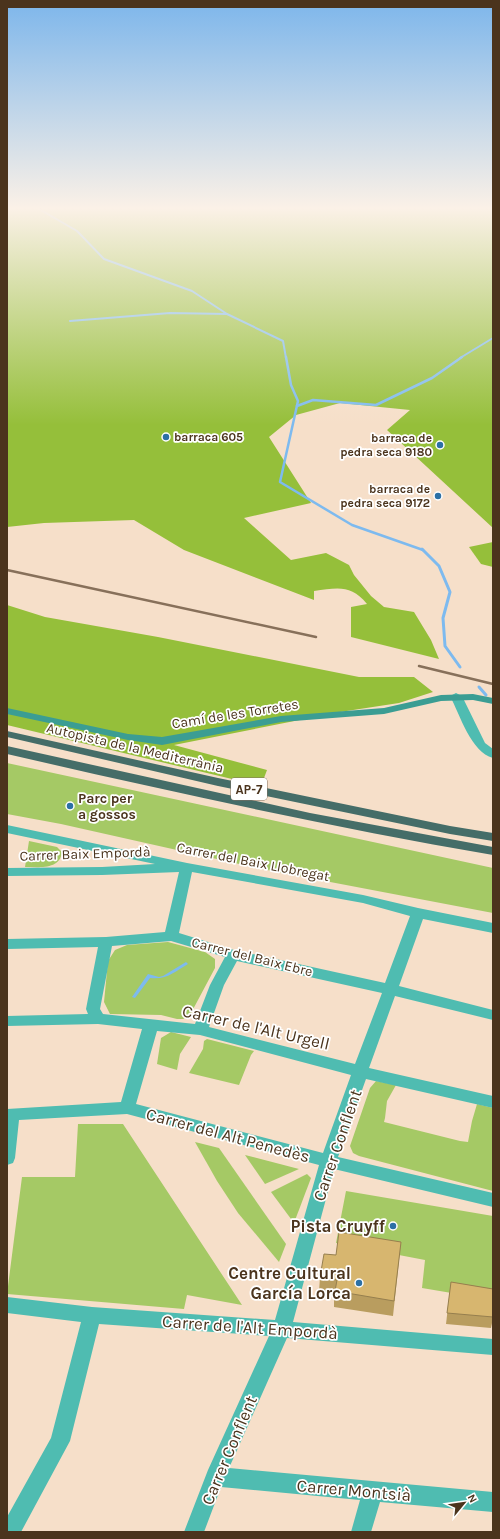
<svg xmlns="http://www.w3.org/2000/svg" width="500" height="1539" viewBox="0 0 500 1539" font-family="Karla,sans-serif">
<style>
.green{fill:#a5c965}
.forest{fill:#95bf3a}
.water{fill:#7dbaef}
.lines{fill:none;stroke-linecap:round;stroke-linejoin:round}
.stream-far2{stroke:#7dbaef;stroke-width:2}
.stream-far1{stroke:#7dbaef;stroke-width:2.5}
.stream{stroke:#7dbaef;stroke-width:3}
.street{fill:#4fbcb1;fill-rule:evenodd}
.secondary{fill:#3b9d93;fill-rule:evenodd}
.highway{fill:#456d68;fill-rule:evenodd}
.rail{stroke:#87705a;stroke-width:2.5}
.wall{fill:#b99d5f}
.building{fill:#d7b66f;stroke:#967f4e}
.poi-dot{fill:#2c70a5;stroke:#fff;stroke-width:1.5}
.labels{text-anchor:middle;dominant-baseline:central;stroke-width:3.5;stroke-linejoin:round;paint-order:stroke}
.far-poi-label{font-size:12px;font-weight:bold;fill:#4b341d;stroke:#fff;text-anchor:end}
.shield{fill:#fff;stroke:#817161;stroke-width:1}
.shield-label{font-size:13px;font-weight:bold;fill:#4b341d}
.street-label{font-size:14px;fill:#4b341d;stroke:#fff}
.poi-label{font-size:14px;font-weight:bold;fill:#4b341d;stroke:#fff;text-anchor:start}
.near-street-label{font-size:17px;fill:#4b341d;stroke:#fff}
.near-poi-label{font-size:17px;font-weight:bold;fill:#4b341d;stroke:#fff;text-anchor:end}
</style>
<rect width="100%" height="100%" fill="#f6dfc9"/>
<g class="green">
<path d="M7,763L493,868V913L262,869L61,824L7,814Z"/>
<path d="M29,841L57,847L62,852C60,870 39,867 25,867Z"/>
<path d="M168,942L205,952L215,959V968L190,1015L183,1019H177L161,1015L110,1014L104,1002L108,961L115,950L127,945Z"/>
<path d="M171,1032L191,1037L180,1054L177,1070L157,1064L161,1038Z"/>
<path d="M207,1039L254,1051L251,1055L239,1085L189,1073L203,1049L204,1041Z"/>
<path d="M376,1081L396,1085L387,1101L385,1118L384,1122L460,1141L468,1142L472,1121L477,1104L493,1108V1191L359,1156L353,1153L350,1146L370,1088Z"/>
<path d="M78,1124H123L242,1305L187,1295L184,1309L7,1294L22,1177H75Z"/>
<path d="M195,1142L219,1148L286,1244L279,1262L238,1213L217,1181Z"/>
<path d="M245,1155L299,1169L265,1184Z"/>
<path d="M307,1174L311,1178L294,1223L271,1192Z"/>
<path d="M346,1191L493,1216V1300L422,1288L425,1260L336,1243Z"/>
</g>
<g class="forest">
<path d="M7,209H493V528L387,430L410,410L340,403L296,415L269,437L311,503L244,518L291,560L326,553L349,565L354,575L371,596L384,607L414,612L431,640L439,659L351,637V607L367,604C351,584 337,588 314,591V600L184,550L134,520L44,523L7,527Z"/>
<path d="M493,542V567L481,564L469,547Z"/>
<path d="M7,605L45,617L158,637L359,677H414L433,692L399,703L340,712L174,745L267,770L261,786L7,725Z"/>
</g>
<path class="water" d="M186,962L188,964C174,972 167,980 150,978L135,998L132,997L148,974L159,977L163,976Z"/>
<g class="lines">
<g class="stream-far2">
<path d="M39,209L77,231L104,259L192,291L227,314L283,341L286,358"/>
<path d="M70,321L170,313L227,314"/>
<path d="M460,358L493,338"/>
</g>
<g class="stream-far1">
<path d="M286,357L291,385L298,401L280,482L352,525L423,550"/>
<path d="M297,406L313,400L376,405L432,378L462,357"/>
</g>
<g class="stream">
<path d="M422,549L439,566L450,592L443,618L445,646L460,667"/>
<path d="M479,687L486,695"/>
</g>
<g class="street">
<path d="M456,693L462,696L485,743L493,749V758C471,752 460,715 450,696Z"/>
<path d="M7,825L187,863L363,895L418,908L493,923V933L423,919L399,986L493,1010V1020L395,996L369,1068L493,1096V1108L366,1079L338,1157L493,1193V1207L334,1169L293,1322L493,1339V1355L287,1338L229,1468L493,1492V1512L380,1502L371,1532H351L360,1500L221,1487L204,1532H184L208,1470L269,1336L99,1324L70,1441L21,1532H7V1517L51,1438L81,1322L7,1313V1297L92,1307L275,1320L319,1165L127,1114L19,1120L15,1158L13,1163L7,1165V1109L121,1102L142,1029L98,1024L7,1026V1016L88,1014L86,1009L98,947L7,949V939L106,937L165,932L179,872L102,875L7,876V868L102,867L155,864L7,833ZM192,872L363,903L410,916L385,983L234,950L179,933ZM171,941L225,957L210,985L195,1024L103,1014L100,1009L112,946ZM237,961L382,993L355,1064L209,1027L224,985ZM157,1031L200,1035L351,1075L323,1153L136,1104Z"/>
</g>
<path class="secondary" d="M473,694L493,698V704L473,700L441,701L384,714L281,722L162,745L128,740L7,714V708L128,734L162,737L281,716L384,708L441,695Z"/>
<g class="highway">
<path d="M7,731L218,778L450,826L493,833V841L450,834L218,786L7,737Z"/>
<path d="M7,746L310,813L493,847V855C330,827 168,791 7,754Z"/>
</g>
<g class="rail">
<path d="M7,570L316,637"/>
<path d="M419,666L493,684"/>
</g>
</g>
<g class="wall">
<path d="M401,1242L393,1316L334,1307V1295L319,1292L320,1277L336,1255Z"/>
<path d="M451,1282L493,1289V1318L491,1328L446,1324Z"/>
</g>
<g class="building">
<path d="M339,1232L401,1242L394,1301L335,1291L337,1280L320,1277L324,1254L336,1255Z"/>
<path d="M451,1282L493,1289V1317L447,1313Z"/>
</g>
<linearGradient id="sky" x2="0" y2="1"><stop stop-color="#7db6eb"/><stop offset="0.49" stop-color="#fbf1e7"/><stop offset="1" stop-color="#fbf1e7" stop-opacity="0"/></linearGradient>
<rect width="500" height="425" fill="url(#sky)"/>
<g class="poi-dot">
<circle cx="166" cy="437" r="4"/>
<circle cx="440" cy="445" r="4"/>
<circle cx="438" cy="496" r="4"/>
<circle cx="70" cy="806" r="4"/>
<circle cx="393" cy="1226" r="4"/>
<circle cx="359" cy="1283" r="4"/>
</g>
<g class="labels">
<g class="far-poi-label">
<text x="174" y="437" text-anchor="start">barraca 605</text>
<text x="432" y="438">barraca de<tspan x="432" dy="14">pedra seca 9180</tspan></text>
<text x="430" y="489">barraca de<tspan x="430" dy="14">pedra seca 9172</tspan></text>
</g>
<rect class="shield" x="231" y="778" width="36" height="22" rx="3"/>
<g class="shield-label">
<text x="249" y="789">AP-7</text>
</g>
<g class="street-label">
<text transform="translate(235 714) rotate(-9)">Camí de les Torretes</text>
<text transform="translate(135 748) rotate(13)">Autopista de la Mediterrània</text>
<text transform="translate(85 854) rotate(-2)">Carrer Baix Empordà</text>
<text transform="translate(253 862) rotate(11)">Carrer del Baix Llobregat</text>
<text transform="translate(252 957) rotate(14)">Carrer del Baix Ebre</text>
</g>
<g class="poi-label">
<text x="78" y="798">Parc per<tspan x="78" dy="16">a gossos</tspan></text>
</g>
<g class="near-street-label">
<text transform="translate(256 1027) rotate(13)">Carrer de l'Alt Urgell</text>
<text transform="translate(228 1135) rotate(15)">Carrer del Alt Penedès</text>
<text transform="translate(337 1145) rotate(-71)">Carrer Conflent</text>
<text transform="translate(250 1327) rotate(4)">Carrer de l'Alt Empordà</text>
<text transform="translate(229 1450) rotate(-67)">Carrer Conflent</text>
<text transform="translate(354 1490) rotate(5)">Carrer Montsià</text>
</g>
<g class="near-poi-label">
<text x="385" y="1226">Pista Cruyff</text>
<text x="351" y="1273">Centre Cultural<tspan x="351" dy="20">García Lorca</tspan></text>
</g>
</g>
<rect width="500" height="1539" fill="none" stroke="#4b341d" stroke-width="16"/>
<g transform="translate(464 1503) rotate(61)" stroke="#ffffff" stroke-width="3" paint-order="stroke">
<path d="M0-3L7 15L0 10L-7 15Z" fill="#4b341d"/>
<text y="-6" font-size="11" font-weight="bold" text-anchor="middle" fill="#4b341d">N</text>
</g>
</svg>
